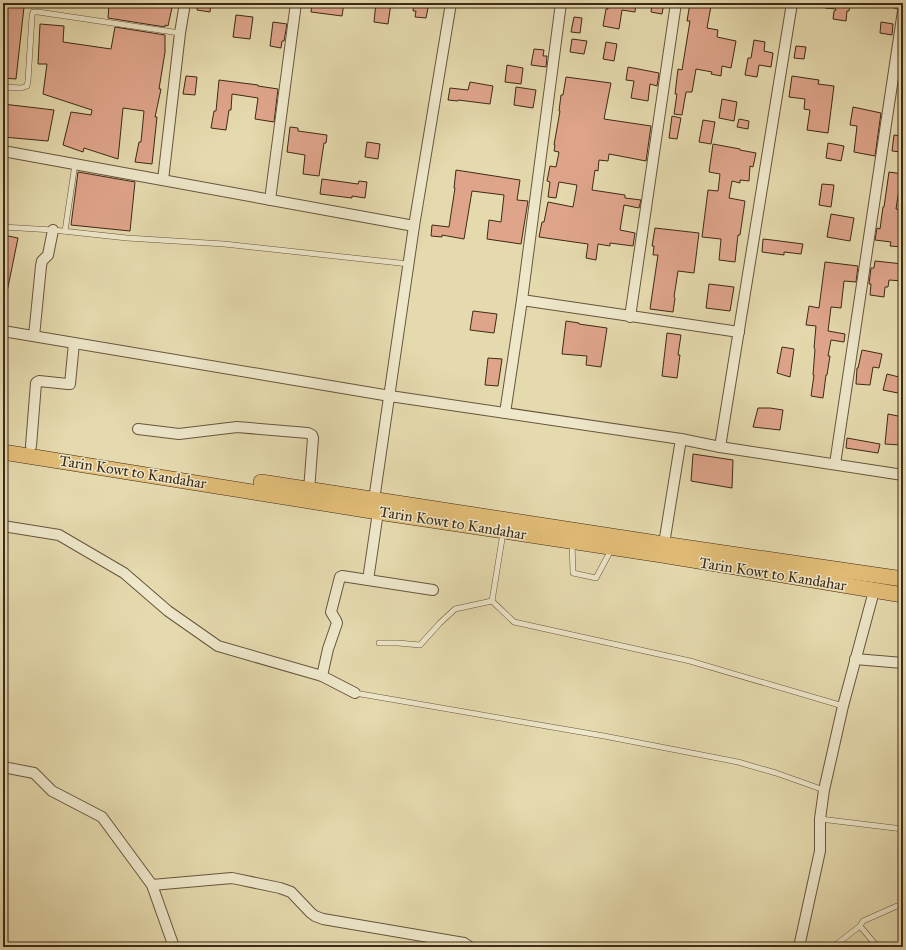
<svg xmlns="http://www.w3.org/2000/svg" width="906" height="950" viewBox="0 0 906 950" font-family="'IM FELL Great Primer',serif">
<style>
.building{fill:#dfa58b;stroke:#3d2a17}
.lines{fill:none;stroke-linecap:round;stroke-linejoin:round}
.service-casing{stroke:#67563d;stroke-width:6}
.minor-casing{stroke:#67563d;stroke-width:12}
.primary-casing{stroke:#3d2a17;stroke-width:16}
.service{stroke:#eee7ca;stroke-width:5}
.minor{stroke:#eee7ca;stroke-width:10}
.primary{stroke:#e2bd77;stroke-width:15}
.labels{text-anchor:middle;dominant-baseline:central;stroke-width:3;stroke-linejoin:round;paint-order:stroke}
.street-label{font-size:15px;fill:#3d2a17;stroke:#eee7ca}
</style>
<rect width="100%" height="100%" fill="#e5daae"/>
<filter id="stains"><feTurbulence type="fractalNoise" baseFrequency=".005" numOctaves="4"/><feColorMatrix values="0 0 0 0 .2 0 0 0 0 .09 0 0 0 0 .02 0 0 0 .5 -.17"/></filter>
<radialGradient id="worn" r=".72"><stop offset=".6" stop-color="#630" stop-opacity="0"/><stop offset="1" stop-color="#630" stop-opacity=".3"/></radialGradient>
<g class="building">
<path d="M109,3H173L168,26L165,25V27L108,18Z"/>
<path d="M198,3H211L210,12L197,10Z"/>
<path d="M312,3H344L342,16L311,12Z"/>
<path d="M376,3H391L388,24L374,22Z"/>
<path d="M414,3H429L426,18L415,17L416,11H413Z"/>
<path d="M606,3H636L635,12L622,10L619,29L603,26L606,9H608V8H606Z"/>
<path d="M652,3H664L662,14L651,12Z"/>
<path d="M690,3L711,6L707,28L718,30L717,37L736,41L731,68L722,66L721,76L711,74L712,72L696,69L692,92H686L682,115L674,114L677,94H675L678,69L682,70L690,21H687Z"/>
<path d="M825,3H850L849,11H847L846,21L833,19L834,11H835L836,9L825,8Z"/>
<path d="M3,5L24,7L16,79L3,78Z"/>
<path d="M236,15L253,17L250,39L233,37Z"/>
<path d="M574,17L582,18L580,33L571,32Z"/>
<path d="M273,22L287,24L284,41H282L281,48L270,46Z"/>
<path d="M881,22L893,24L892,35L880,33Z"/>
<path d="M40,24L64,26L63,42L111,49L115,27L165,35V52L159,89H161L155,117H157L152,164L135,162L139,142H141L144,111L123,108L118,159L84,148L83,152L63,145L71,112L91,115L92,110L43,94L47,64H38Z"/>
<path d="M572,39L587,41L584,54L570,52Z"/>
<path d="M754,40L765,42L764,51L773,53L771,67L759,65L757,77L745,75L748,58H751Z"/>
<path d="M606,42L617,44L614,61L603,59Z"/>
<path d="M796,46L806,47L804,59L794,58Z"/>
<path d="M534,49L544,50L543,56H547L546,67L531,65Z"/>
<path d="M507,65L523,68L521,84L505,82Z"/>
<path d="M628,67L659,73L657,86L650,84L648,101L631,98L634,81L626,80Z"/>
<path d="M186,76L197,77L195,95L183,94Z"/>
<path d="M792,76L819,80L818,84L834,86L828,133L807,130L810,110L804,109L805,99L789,97Z"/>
<path d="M566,77L611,83L604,119L651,126L646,161L609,154L608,161L599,160L598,171L595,170L592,190L625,195V198L641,200L639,208L624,205L620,230L635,233L633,246L610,243V246L598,244L596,260L586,258L588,244L539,237L542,222H544L548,202L573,207L577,185L559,182L556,198L548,197L550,182L547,181L550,166L556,167L559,152L554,151L555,145H554L560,111H559L561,95H563Z"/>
<path d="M219,80L258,85V86L278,89L274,122L255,119L258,98L232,94L231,110H229L226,130L211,128L214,111H216Z"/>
<path d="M470,82L493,86L490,104L458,100V101L448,100L450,88L468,90Z"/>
<path d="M516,87L536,90L533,108L514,105Z"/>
<path d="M722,99L737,102L734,121L719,118Z"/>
<path d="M3,104L54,110L48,141L3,137Z"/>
<path d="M853,107L881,113L875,156L854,152L857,126L850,125Z"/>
<path d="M672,116L681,118L677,139L669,138Z"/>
<path d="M739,119L749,121L748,129L737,127Z"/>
<path d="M703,120L715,122L711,144L699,142Z"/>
<path d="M290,127L298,128V131L327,135L326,143H324L319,176L303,174L305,155L287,152Z"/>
<path d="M894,135L903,136L902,152L892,151Z"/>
<path d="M367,142L380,144L378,159L365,157Z"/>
<path d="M828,143L844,146L841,161L826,158Z"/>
<path d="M713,144L740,149V150L756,153L753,167L750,166L749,181L740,180V183L732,181L729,198L745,201L740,235H738L735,262L719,260L721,239L702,237L708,190L718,191L720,174L709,172Z"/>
<path d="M456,170L520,180L517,200L528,201L521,244L487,239L489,220L501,222L504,195L472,191L464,239L442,235V237L431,236L432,225L449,227L455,188H454Z"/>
<path d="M78,172L135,182L130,231L71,225Z"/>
<path d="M889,172L903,174V190H899L896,209L903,210V247L890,246L891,242L875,240L877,228L880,229L883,207H884Z"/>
<path d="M322,179L358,184L359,181L367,182L365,198L352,196V198L320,194Z"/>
<path d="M822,184L834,185L831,207L819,205Z"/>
<path d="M831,214L854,218L850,241L827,237Z"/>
<path d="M655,228L699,233L694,273L678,271L674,297L675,298L673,312L650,309L658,255H653L654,246H652Z"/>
<path d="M3,235L18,238L7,292H3Z"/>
<path d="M763,239L772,240L803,244L801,254L784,252V255L762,252Z"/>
<path d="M875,261L903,264V281L889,280L888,287H885L884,297L870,295L871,284H869L871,268H874Z"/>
<path d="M825,262L858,266L856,282L844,281L841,308L831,307L828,331L845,334L844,342L831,340L828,356H830L827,375H826L823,398L811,396L814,375H813L815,349L814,348L816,326L806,325L809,306L819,308Z"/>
<path d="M709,284L734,287L730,311L706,308Z"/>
<path d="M473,311L497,314L494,333L470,330Z"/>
<path d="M566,321L579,323V324L607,328L601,367L586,365L587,356L562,354Z"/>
<path d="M667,333L681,335L678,355H680L677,378L662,376Z"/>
<path d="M782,347L794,349L790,377L777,373Z"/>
<path d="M862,350L882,354L879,368L873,367L870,385L856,384L857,368H858Z"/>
<path d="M488,358L502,359L498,386L485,385Z"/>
<path d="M887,374L903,378L898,393L883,390Z"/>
<path d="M758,408H770L783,410L780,430L753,427Z"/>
<path d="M888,414L903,417L900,445L885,444Z"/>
<path d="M847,438L880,444L878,453L846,448Z"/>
<path d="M693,454L733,460L732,488L691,481Z"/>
</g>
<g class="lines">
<g class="service-casing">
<g id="service">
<path d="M3,87L21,88L27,86L28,81L32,16L33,12H38L180,33"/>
<path d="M3,227L53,230L127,238L224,244L409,264"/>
<path d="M65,231L75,164"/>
<path d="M503,533L492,601L514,622L690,661L843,706"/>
<path d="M572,542L573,573L596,578L611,550"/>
<path d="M379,643H398L420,645L440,623L455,609L492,601"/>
<path d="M355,693L604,736L738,762L776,773L824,790"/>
<path d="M820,819L903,829"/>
<path d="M860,926L875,944L876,947"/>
<path d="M833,947L860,926L863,921L897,906H903"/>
</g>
</g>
<g class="minor-casing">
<g id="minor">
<path d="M896,3L903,4"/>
<path d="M3,151L414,226"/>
<path d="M163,180L180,33L185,3"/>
<path d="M270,200L296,3"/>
<path d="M522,300L739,332"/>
<path d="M630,317L676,3"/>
<path d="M3,331L390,396L681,439L720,447L903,475"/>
<path d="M34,336L41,266L42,261L48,255L53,230"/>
<path d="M505,413L522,300L561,3"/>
<path d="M138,429L179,434L237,427L308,433L312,435L313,438L309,490"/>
<path d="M31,446L36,383L37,382L39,381L68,384H70L74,343"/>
<path d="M720,447L792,3"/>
<path d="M835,464L903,11"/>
<path d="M374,500L414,226L451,3"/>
<path d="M3,526L59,535L124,573L168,611L218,646L322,676L355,693"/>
<path d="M663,550L681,439"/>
<path d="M368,580L378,512"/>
<path d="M855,659L903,663"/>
<path d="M322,676L328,649L337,623C336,619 333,616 331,612L340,577L342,576L433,590"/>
<path d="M3,767L34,773L52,791L102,817L152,885L174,947"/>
<path d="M152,885L232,878L280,888L291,892L311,913L315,916L323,919L464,943L470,947"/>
<path d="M799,947L820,851V819L824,790L843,706L874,591"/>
</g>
</g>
<g class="primary-casing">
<g id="primary">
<path d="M3,452L378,512L662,555L903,595"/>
<path d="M261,482L663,544L903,579"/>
</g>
</g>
<use href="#service" class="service"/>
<use href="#minor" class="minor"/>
<use href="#primary" class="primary"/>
</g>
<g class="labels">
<g class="street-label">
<text transform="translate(133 472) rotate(9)">Tarin Kowt to Kandahar</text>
<text transform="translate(453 523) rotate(9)">Tarin Kowt to Kandahar</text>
<text transform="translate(773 574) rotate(9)">Tarin Kowt to Kandahar</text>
</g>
</g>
<rect width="906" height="950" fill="none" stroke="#e5daae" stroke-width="16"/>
<rect x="4" y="4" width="898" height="942" fill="none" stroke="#3d2a17" stroke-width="2"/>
<rect x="8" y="8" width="890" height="934" fill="none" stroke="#3d2a17"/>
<rect width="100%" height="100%" filter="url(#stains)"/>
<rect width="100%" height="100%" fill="url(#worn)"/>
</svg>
